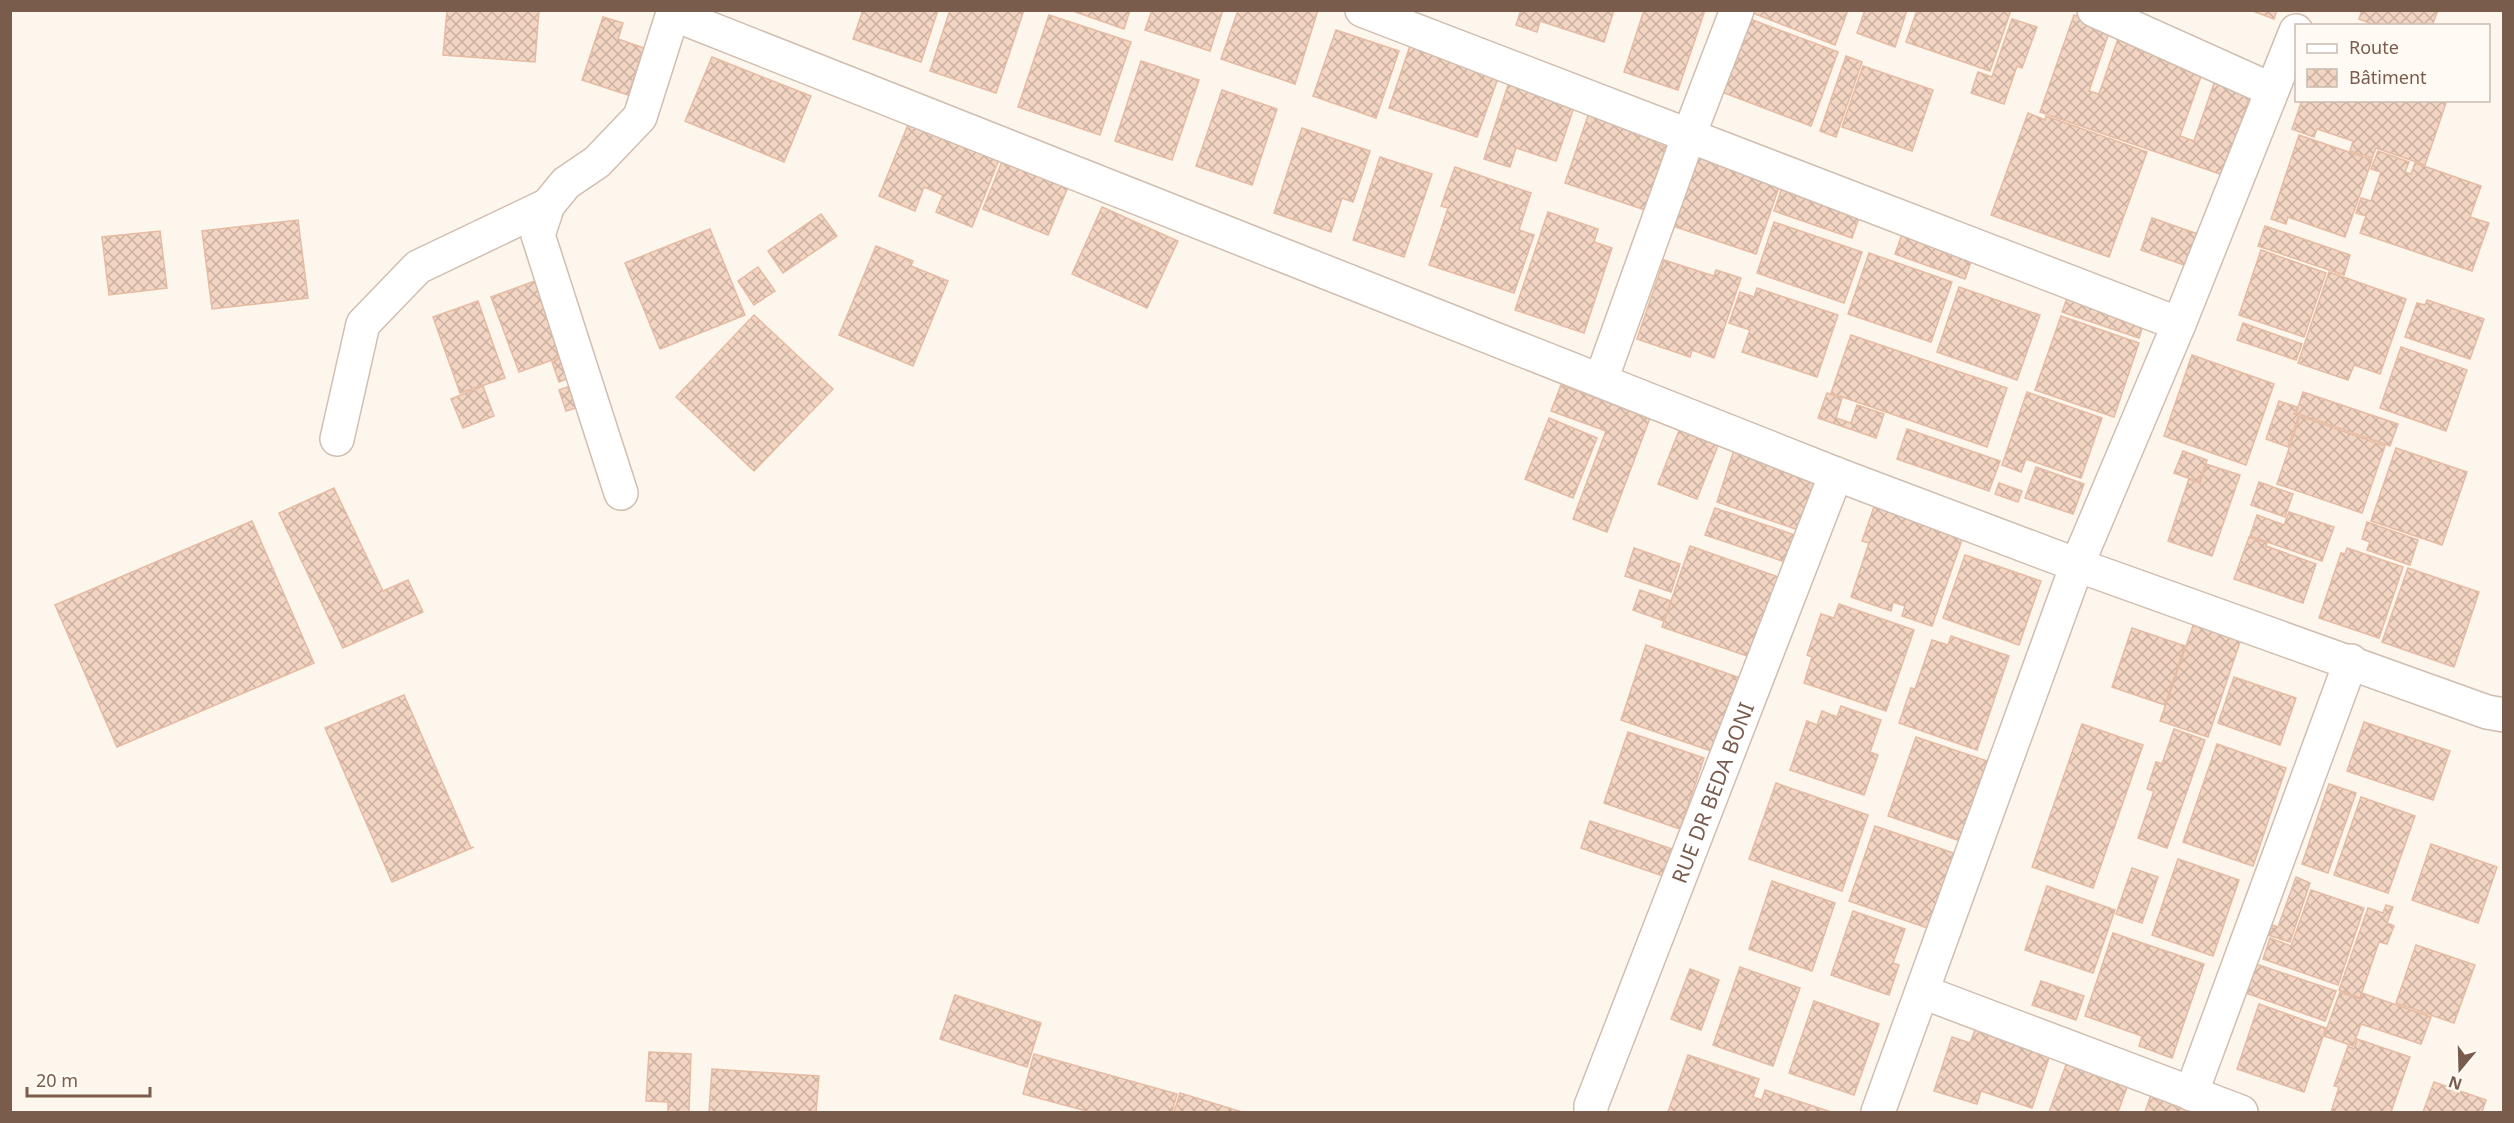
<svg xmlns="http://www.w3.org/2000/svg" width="2514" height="1123" viewBox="0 0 2514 1123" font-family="'Noto Sans',sans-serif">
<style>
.building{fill:url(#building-cross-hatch);stroke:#e6bba3;stroke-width:1.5}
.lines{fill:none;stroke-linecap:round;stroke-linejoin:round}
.minor-casing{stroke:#d1beb0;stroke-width:36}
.minor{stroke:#fff;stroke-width:33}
.labels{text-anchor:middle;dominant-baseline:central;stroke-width:4.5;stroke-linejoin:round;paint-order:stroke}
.street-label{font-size:21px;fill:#7a5c4d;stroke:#fffaf3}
</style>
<defs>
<pattern id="building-cross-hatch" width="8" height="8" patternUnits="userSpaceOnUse" patternTransform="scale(1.5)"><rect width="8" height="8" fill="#f3d5c3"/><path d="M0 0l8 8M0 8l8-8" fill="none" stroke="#cab0a1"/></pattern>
</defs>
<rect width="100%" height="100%" fill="#fdf6ec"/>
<g class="building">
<path d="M447,10H539L535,62L443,55Z"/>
<path d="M863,10H938L921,62L853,39Z"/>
<path d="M950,10H1024L996,93L930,71Z"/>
<path d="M1070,10H1130L1124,29Z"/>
<path d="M1152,10H1223L1210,51L1145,30Z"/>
<path d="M1238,10H1318L1295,84L1221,59Z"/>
<path d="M1521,10H1614L1604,42L1540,21L1537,32L1516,25Z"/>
<path d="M1644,10H1705L1678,90L1624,72Z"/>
<path d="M1745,10H1848L1835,45Z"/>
<path d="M1865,10H1907L1895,47L1857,33Z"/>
<path d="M1917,10H2011L1990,71L1906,42Z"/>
<path d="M2250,10H2277L2274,19Z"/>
<path d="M2362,10H2438L2432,26H2377L2359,19Z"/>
<path d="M1049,15L1131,42L1100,135L1018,107Z"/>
<path d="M2074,15L2111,27L2089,91L2099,94L2120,33L2206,62L2180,136L2194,141L2219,69L2255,81L2223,175L2040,112Z"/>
<path d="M603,17L623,23L618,39L644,48L628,95L582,80Z"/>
<path d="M1750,19L1838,52L1811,126L1722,92Z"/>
<path d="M2012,19L2037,27L2022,68L2017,66L2004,104L1971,93L1978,72L1992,77Z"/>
<path d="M1336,30L1399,51L1376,118L1313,96Z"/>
<path d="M1413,37L1502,67L1477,137L1389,108Z"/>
<path d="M1846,56L1862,62L1836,137L1820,131Z"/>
<path d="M712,57L811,96L784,162L685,121Z"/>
<path d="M1141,61L1199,80L1172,160L1115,141Z"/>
<path d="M1863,66L1933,90L1912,151L1842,127Z"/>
<path d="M1511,76L1577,98L1556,161L1516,148L1510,167L1484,159Z"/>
<path d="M1222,90L1277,109L1252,185L1196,166Z"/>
<path d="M2302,100H2447L2425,165L2376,148L2372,158L2350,151L2353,141L2317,129L2314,137L2292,129Z"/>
<path d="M1592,104L1662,128L1657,144L1676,150L1654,213L1565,183Z"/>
<path d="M2028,113L2045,120L2046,116L2147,152L2109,257L1991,215Z"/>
<path d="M912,115L1002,152L972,227L936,212L943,195L924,187L915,211L879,196Z"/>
<path d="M1302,128L1370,151L1353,202L1342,198L1331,232L1274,213Z"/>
<path d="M2299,135L2372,160L2345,237L2288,217L2286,224L2271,219Z"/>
<path d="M1007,149L1073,175L1048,235L983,209Z"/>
<path d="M1695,149L1782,178L1756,254L1670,225Z"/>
<path d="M2378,151L2409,162L2405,172L2411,174L2415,163L2481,186L2470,217L2489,223L2472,271L2360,233L2366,216L2356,213L2361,198L2371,201L2381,172L2371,169Z"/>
<path d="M1380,157L1432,174L1404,257L1353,240Z"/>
<path d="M1455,167L1531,193L1519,230L1534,235L1514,293L1429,265L1448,208L1441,206Z"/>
<path d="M1783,185L1861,212L1852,238L1774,211Z"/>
<path d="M1102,207L1178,241L1147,308L1072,274Z"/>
<path d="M1548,212L1598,229L1594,242L1612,248L1584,333L1515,310Z"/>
<path d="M821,214L837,236L783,273L768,251Z"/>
<path d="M2152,218L2198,234L2187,266L2141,250Z"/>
<path d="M298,220L308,298L212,309L202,231Z"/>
<path d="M1774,222L1862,252L1844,303L1757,273Z"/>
<path d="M1906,223L1976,247L1965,279L1895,254Z"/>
<path d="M2265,226L2350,255L2344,275L2258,246Z"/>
<path d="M710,229L745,315L660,349L625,263Z"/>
<path d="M160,231L167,288L109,295L102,237Z"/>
<path d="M876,246L913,261L911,266L948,281L913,366L839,335Z"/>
<path d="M2261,250L2326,273L2304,337L2239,315Z"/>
<path d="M1869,253L1952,282L1931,342L1848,314Z"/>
<path d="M1664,260L1714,276L1716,270L1741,278L1714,358L1692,350L1690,357L1637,339Z"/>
<path d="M758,267L775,291L754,305L738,281Z"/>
<path d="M2329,272L2406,299L2380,374L2354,365L2348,380L2298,363Z"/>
<path d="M535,281L563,356L519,372L491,297Z"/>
<path d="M1959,287L2040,315L2017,380L1937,352Z"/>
<path d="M2071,287L2147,313L2139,338L2062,312Z"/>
<path d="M1757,288L1838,315L1817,377L1742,352L1750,330L1729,323L1740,292L1754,297Z"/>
<path d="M2427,300L2484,319L2470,359L2405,337L2417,303L2425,305Z"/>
<path d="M478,301L505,378L460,393L433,317Z"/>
<path d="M754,315L833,389L754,471L676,397Z"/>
<path d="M2061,316L2139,343L2114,417L2035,390Z"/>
<path d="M2243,323L2302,344L2296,360L2237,340Z"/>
<path d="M1851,335L2007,388L1987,447L1831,393Z"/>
<path d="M2401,347L2467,370L2446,431L2380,408Z"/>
<path d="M571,354L579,374L559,382L552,362Z"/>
<path d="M2192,355L2274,384L2246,465L2164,436Z"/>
<path d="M579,383L586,405L566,411L559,390Z"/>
<path d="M1561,385L1650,418L1607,532L1573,519L1606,431L1551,411Z"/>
<path d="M483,386L494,416L463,428L451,399Z"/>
<path d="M2027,392L2102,418L2081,478L2026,459L2021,472L2002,465Z"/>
<path d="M2303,392L2398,424L2390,446L2296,413Z"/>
<path d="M1827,393L1842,398L1836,418L1851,423L1857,405L1884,414L1876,438L1818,418Z"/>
<path d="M2279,401L2297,407L2294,414L2299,415L2288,447L2266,439Z"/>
<path d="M2300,416L2385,446L2362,513L2277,484Z"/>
<path d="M1549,418L1597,438L1573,498L1525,479Z"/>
<path d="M1684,418L1723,433L1697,499L1658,484Z"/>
<path d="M1907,429L2000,461L1989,491L1897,459Z"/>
<path d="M2396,448L2467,472L2442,545L2371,521Z"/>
<path d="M1734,450L1825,481L1807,533L1717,502Z"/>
<path d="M2183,451L2207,460L2199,482L2174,473Z"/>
<path d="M2206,464L2240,475L2212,556L2168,541L2189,479L2200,483Z"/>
<path d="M2036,467L2084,484L2073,514L2025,498Z"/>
<path d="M2259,482L2293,494L2285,517L2251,505Z"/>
<path d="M1999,483L2022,491L2018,502L1995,494Z"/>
<path d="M334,488L383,591L408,580L423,612L343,648L279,513Z"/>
<path d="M1875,504L1964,534L1932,626L1902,616L1905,606L1893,602L1891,611L1851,597L1869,543L1862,541Z"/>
<path d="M1715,508L1804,538L1794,565L1705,535Z"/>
<path d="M2289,512L2334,527L2322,561L2250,536L2257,515L2284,525Z"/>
<path d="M252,521L314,663L117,747L55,605Z"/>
<path d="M2367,522L2418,540L2410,565L2367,550L2370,542L2362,539Z"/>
<path d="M2249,537L2267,543L2266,546L2316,564L2303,603L2234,579Z"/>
<path d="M1690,546L1784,579L1756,659L1662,627Z"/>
<path d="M1634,548L1680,564L1671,592L1625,576Z"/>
<path d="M2347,548L2403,567L2379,638L2319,618L2341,553L2345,554Z"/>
<path d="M1965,555L2041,581L2019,645L1943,618Z"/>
<path d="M2408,568L2479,592L2454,667L2382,642Z"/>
<path d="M1640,590L1671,601L1664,621L1633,610Z"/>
<path d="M1839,604L1914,630L1886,711L1804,683L1812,657L1807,655L1821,614L1834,618Z"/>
<path d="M2195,620L2242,636L2208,737L2160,721Z"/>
<path d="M2132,628L2185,646L2165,705L2112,687Z"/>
<path d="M1951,636L2009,656L1977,750L1899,723L1911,688L1915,689L1932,640L1948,645Z"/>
<path d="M1646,645L1743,679L1717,753L1621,720Z"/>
<path d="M2234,677L2296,698L2280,745L2218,723Z"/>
<path d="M404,695L471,848L474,847L392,882L325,728Z"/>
<path d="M1841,706L1881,720L1870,752L1878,755L1864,795L1790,770L1807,721L1817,725L1822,711L1837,717Z"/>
<path d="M2364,722L2450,751L2433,800L2347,771Z"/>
<path d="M2082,724L2143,745L2093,888L2032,867Z"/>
<path d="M2174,729L2205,740L2167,848L2138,838L2154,791L2147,789L2156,762L2162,764Z"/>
<path d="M1628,732L1704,758L1680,829L1604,803Z"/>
<path d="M1916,737L1999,765L1972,845L1888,816Z"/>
<path d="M2217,744L2286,768L2253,866L2183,842Z"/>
<path d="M1776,783L1868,815L1842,891L1749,859Z"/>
<path d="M2329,784L2356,793L2328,873L2302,864Z"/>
<path d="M2361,797L2415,816L2388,893L2334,875Z"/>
<path d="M1590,821L1675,850L1666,877L1581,848Z"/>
<path d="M1875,826L1965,857L1939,932L1849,901Z"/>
<path d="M2431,844L2497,867L2478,923L2412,900Z"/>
<path d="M2178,859L2239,880L2213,956L2152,935Z"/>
<path d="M2132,868L2158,877L2142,923L2116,914Z"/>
<path d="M2296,877L2310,883L2290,942L2268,935L2272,925L2278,927Z"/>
<path d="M1772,881L1835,903L1812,971L1749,949Z"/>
<path d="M2047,886L2115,910L2093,973L2025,950Z"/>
<path d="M2311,890L2364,908L2338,985L2263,959L2270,938L2291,946Z"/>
<path d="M2386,905L2393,907L2387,923L2394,926L2387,944L2379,942L2360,998L2339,990L2368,908L2383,913Z"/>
<path d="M1853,911L1905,929L1893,963L1899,965L1889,995L1831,975Z"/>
<path d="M2113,933L2204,964L2172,1058L2139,1046L2142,1036L2085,1016Z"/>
<path d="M2416,945L2475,965L2454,1023L2396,1003Z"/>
<path d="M2253,963L2336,991L2325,1021L2243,992Z"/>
<path d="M1740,967L1800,988L1773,1066L1713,1045Z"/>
<path d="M1690,969L1719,980L1701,1030L1671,1019Z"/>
<path d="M2041,981L2084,996L2076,1020L2032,1005Z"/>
<path d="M2340,992L2360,999L2362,993L2431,1017L2421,1044L2361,1024L2353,1046L2324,1036Z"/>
<path d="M955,995L1041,1023L1027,1067L940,1039Z"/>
<path d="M1814,1001L1879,1024L1854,1095L1789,1073Z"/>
<path d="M2259,1004L2326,1028L2304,1092L2237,1069Z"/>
<path d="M1978,1022L2053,1046L2032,1108L1981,1091L1977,1104L1934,1091L1952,1037L1970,1043Z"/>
<path d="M2357,1039L2410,1057L2391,1112H2331L2339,1087L2334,1086L2348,1046L2354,1049Z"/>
<path d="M649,1052L691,1054L689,1112H668V1102L646,1101Z"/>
<path d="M1034,1054L1177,1094L1172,1112H1090L1023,1094Z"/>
<path d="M1688,1055L1759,1079L1753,1097L1762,1100L1765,1090L1831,1112H1668Z"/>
<path d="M2067,1062L2131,1076L2118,1112H2049Z"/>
<path d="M712,1069L819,1076L816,1112H709Z"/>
<path d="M2434,1082L2486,1100L2482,1112H2423Z"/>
<path d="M2155,1083L2233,1112H2145Z"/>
<path d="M1180,1093L1242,1112H1174Z"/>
</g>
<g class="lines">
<g class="minor-casing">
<g id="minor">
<path d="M1362,10L2179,324"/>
<path d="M2094,10L2272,90"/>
<path d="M673,14L1836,474L2077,565L2487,712L2504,715"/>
<path d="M1601,380L1689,135L1737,10"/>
<path d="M337,439L363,324L418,267L548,205"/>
<path d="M621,493L538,235L548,205L566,183L597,162L640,117L674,10"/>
<path d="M1923,992L2241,1112"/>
<path d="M2191,1094L2351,661"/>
<path id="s1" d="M1591,1112V1106L1836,474"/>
<path d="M1878,1112L2077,565L2179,324L2296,31"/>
</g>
</g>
<use href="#minor" class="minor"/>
</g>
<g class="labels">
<g class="street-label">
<text stroke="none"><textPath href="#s1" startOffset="342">RUE DR BEDA BONI</textPath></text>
</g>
</g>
<rect width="2514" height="1123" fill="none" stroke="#7a5c4d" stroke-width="24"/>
<rect x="2295" y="24" width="195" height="78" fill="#fffaf3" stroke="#cabbb1" stroke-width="1.5"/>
<rect x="2307" y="44" width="30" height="9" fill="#ffffff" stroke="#cabbb1" stroke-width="1.5"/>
<text x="2349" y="54" font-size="18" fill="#7a5c4d">Route</text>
<rect x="2307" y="69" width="30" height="18" fill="url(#building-cross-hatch)" stroke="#cabbb1" stroke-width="1.5"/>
<text x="2349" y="84" font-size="18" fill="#7a5c4d">Bâtiment</text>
<g transform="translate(2460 1069) rotate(199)" stroke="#fffaf3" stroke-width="4.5" paint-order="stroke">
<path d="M0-4.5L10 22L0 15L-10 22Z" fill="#7a5c4d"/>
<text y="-9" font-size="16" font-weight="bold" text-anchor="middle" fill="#7a5c4d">N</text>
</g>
<path d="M27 1087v9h123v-9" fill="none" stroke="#7a5c4d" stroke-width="3"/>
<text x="36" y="1087" font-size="18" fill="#7a5c4d" stroke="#fffaf3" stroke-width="4.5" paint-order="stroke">20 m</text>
</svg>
